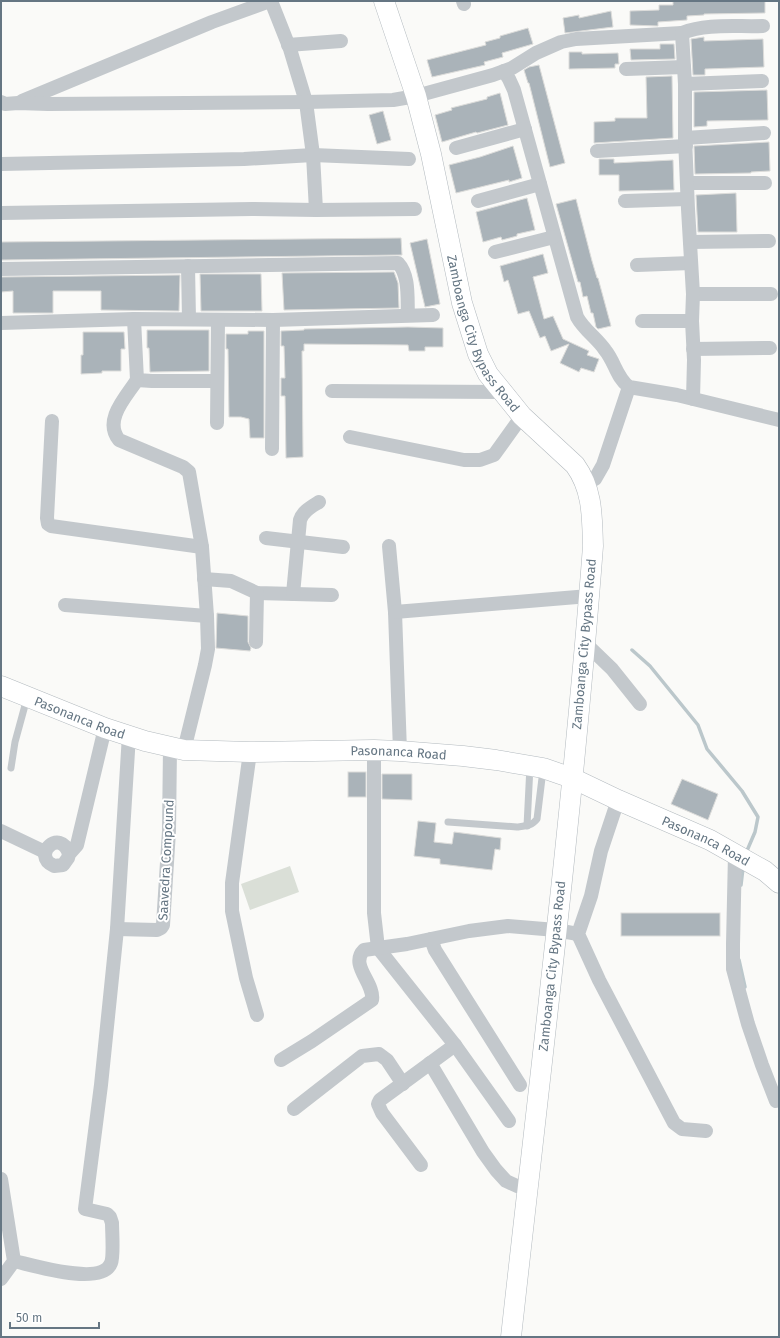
<svg xmlns="http://www.w3.org/2000/svg" width="780" height="1338" viewBox="0 0 780 1338" font-family="'Fira Sans',sans-serif">
<style>
.green{fill:#dadfd7}
.lines{fill:none;stroke-linecap:round;stroke-linejoin:round}
.stream{stroke:#bbc7cb;stroke-width:3.5}
.building{fill:#aab3b9;stroke:#dcdcda}
.secondary-casing{stroke:#b3babf;stroke-width:21}
.lane{stroke:#c3c8cc;stroke-width:7}
.street{stroke:#c3c8cc;stroke-width:14}
.secondary{stroke:#fff;stroke-width:20}
.labels{text-anchor:middle;dominant-baseline:central;stroke-width:4;stroke-linejoin:round;paint-order:stroke}
.street-label{font-size:13px;fill:#657683;stroke:#fff}
</style>
<rect width="100%" height="100%" fill="#fafaf8"/>
<path class="green" d="M290,866L299,892L250,910L241,884Z"/>
<g class="lines">
<g class="stream">
<path d="M632,650L650,666L698,725L707,749L742,791L758,817L755,832L746,853"/>
<path d="M741,885L743,868"/>
<path d="M739,960L745,987"/>
</g>
</g>
<g class="building">
<path d="M673,1H765V13L704,14V15L687,16V20L658,22V26L630,25V11L659,10V5H673Z"/>
<path d="M611,11L613,27L565,33L563,18L579,15V18Z"/>
<path d="M528,28L533,44L502,53L503,57L484,62L485,65L432,77L427,60L486,45L485,42L500,38V36Z"/>
<path d="M704,37V41L763,39L764,67L705,69V75H693L691,39Z"/>
<path d="M660,44H674L675,59L631,60L630,49H660Z"/>
<path d="M569,52H582V54L618,53L619,64H615V68L569,69Z"/>
<path d="M539,65L565,163L550,167L529,83H528L524,70L529,67Z"/>
<path d="M672,76L673,138L594,143V122L615,121V118H647L646,77Z"/>
<path d="M767,90L768,120L707,121V126L694,127V92Z"/>
<path d="M500,93L508,125L477,133L476,132L442,142L435,115L452,110L451,108L487,99V97Z"/>
<path d="M383,111L391,140L377,144L369,115Z"/>
<path d="M769,142L770,171L751,172V173L695,174L694,146Z"/>
<path d="M513,146L522,178L509,182V180L456,193L449,165L480,157Z"/>
<path d="M599,159H614V163L673,160L674,190L619,191V175H599Z"/>
<path d="M736,193L737,232H698L696,195Z"/>
<path d="M527,198L535,230L517,234V236L502,240L501,237L483,242L476,212Z"/>
<path d="M576,199L592,261L597,278H598L611,326L598,329L596,327L593,313H591L587,296L583,297L580,282H578L556,204Z"/>
<path d="M401,238L402,255L1,260V242Z"/>
<path d="M427,239L440,304L425,307L410,243Z"/>
<path d="M543,254L548,273L533,277L544,319L553,316L563,339L589,351L587,355L599,359L594,372L581,368L579,372L560,363L569,344L551,351L545,336L540,338L529,311L518,314L508,280L504,282L500,266Z"/>
<path d="M394,272L398,283L399,308L284,310L282,273Z"/>
<path d="M200,274H261L262,311H201Z"/>
<path d="M180,275L179,311L101,310V291H53V313H13V291L1,292V277Z"/>
<path d="M408,327L443,328V347H425V351H409L408,345L304,344V351H302L303,457L286,458L285,396H281V378H285L284,346H281V331L304,330V329Z"/>
<path d="M147,330H209V371L150,372L149,348H147Z"/>
<path d="M248,331H264V438H250L249,419L241,417H229L228,349H226V334H248Z"/>
<path d="M83,332H124L125,349H121V371H102V373L81,374V355H83Z"/>
<path d="M217,613L248,616V642L251,648L250,651L216,648Z"/>
<rect x="348" y="772" width="18" height="25"/>
<path d="M382,774H412V800L382,799Z"/>
<path d="M682,779L718,794L708,820L671,804Z"/>
<path d="M418,821L436,823L434,842L452,844L454,832L501,838L500,850L495,849L492,870L440,864V859L414,856Z"/>
<rect x="621" y="913" width="99" height="23"/>
</g>
<g class="lines">
<g class="secondary-casing">
<g id="secondary">
<path id="s1" d="M384,1L416,96L431,154L462,303L478,354L488,374L522,416L575,465C593,490 592,517 593,546C573,810 540,1074 511,1337"/>
<path id="s2" d="M1,686L105,728L145,741L184,750L250,752L374,750L400,751L463,756L496,760L543,768L572,778L618,800L710,840L765,871L779,883"/>
</g>
</g>
<g class="lane">
<path d="M11,768L15,742L27,698"/>
<path d="M448,822L517,827C525,826 532,826 537,819L543,770"/>
<path d="M527,826L530,766"/>
</g>
<g class="street">
<path d="M271,1L290,49L306,102L313,155L316,210"/>
<path d="M463,1L464,4"/>
<path d="M288,45L341,41"/>
<path d="M626,69L684,67"/>
<path d="M504,71L509,79L514,90L577,317C584,330 597,338 605,350C615,362 616,377 629,387L677,395L779,420"/>
<path d="M685,84L762,81"/>
<path d="M22,101L212,22L270,1"/>
<path d="M1,102L5,104L18,103L48,104L306,102L393,100L416,96L493,75L512,68L536,53L561,42L576,39L682,33"/>
<path d="M685,138L764,133"/>
<path d="M456,148L525,129"/>
<path d="M597,151L686,146"/>
<path d="M1,164L244,159L313,155L409,159"/>
<path d="M687,183H765"/>
<path d="M478,201L540,184"/>
<path d="M625,201L687,199"/>
<path d="M1,213L252,209L316,210L415,209"/>
<path d="M690,242L769,241"/>
<path d="M495,252L554,237"/>
<path d="M637,265L691,263"/>
<path d="M188,266L189,319"/>
<path d="M1,269L398,263C410,276 407,299 408,315"/>
<path d="M693,294H771"/>
<path d="M134,319L137,380L152,381H217"/>
<path d="M642,321H692"/>
<path d="M1,323L134,319L273,320L433,315"/>
<path d="M693,349L770,348"/>
<path d="M137,380C126,397 103,420 119,440L183,467L189,472L202,547L207,616L208,649L205,665L184,750"/>
<path d="M332,391L501,392"/>
<path d="M693,399L694,360L692,321L693,294L688,209L685,138V84L682,33C707,23 736,27 763,26"/>
<path d="M52,421L47,518L48,524L51,526L202,547"/>
<path d="M217,423L218,320"/>
<path d="M350,437L464,460H480L494,455L522,416"/>
<path d="M272,449L273,320"/>
<path d="M586,484L595,479L603,465L629,387"/>
<path d="M266,538L343,547"/>
<path d="M389,546L395,612L400,751"/>
<path d="M204,579L231,581L257,593L332,595"/>
<path d="M293,594L300,520C303,511 311,507 319,502"/>
<path d="M65,605L207,616"/>
<path d="M395,612L589,596"/>
<path d="M256,642L257,593"/>
<path d="M585,643L612,669L640,704"/>
<path d="M374,750V913L378,948L455,1045L509,1121"/>
<path d="M250,752L232,883V911L246,978L257,1015"/>
<path d="M618,800L601,851L591,896L578,934L599,980L674,1123L682,1129L706,1131"/>
<path d="M1,831L45,852"/>
<path d="M69,854C61,827 30,855 54,866L63,865L68,858L69,854L77,845L105,728"/>
<path d="M735,854L733,944V969L748,1024L762,1065L776,1101"/>
<path d="M117,929L157,930L161,928L163,925L169,831L170,747"/>
<path d="M431,939L435,950L520,1085"/>
<path d="M281,1060L312,1041L372,1000C375,983 349,965 364,950L407,944L469,931L508,926L556,930L578,934"/>
<path d="M430,1063L483,1152L496,1170L506,1181L517,1186L528,1189"/>
<path d="M294,1109L362,1056L379,1054L387,1060L403,1084"/>
<path d="M421,1165L382,1113L378,1104L380,1100L455,1045"/>
<path d="M1,1179L14,1261L1,1279"/>
<path d="M14,1261C32,1265 102,1287 111,1263C114,1256 112,1232 112,1223L110,1217L107,1214L85,1209L101,1085L117,929L129,735"/>
</g>
<use href="#secondary" class="secondary"/>
</g>
<g class="labels">
<g class="street-label">
<text stroke="none"><textPath href="#s1" startOffset="349">Zamboanga City Bypass Road</textPath></text>
<text transform="translate(584 644) rotate(-85)">Zamboanga City Bypass Road</text>
<text stroke="none"><textPath href="#s2" startOffset="85">Pasonanca Road</textPath></text>
<text stroke="none"><textPath href="#s2" startOffset="409">Pasonanca Road</textPath></text>
<text stroke="none"><textPath href="#s2" startOffset="733">Pasonanca Road</textPath></text>
<text transform="translate(166 860) rotate(-87)">Saavedra Compound</text>
<text transform="translate(552 966) rotate(-84)">Zamboanga City Bypass Road</text>
</g>
</g>
<rect width="780" height="1338" fill="none" stroke="#657683" stroke-width="4"/>
<path d="M10 1322v6h89v-6" fill="none" stroke="#657683" stroke-width="2"/>
<text x="16" y="1322" font-size="12" fill="#657683" stroke="#ffffff" stroke-width="3" paint-order="stroke">50 m</text>
</svg>
